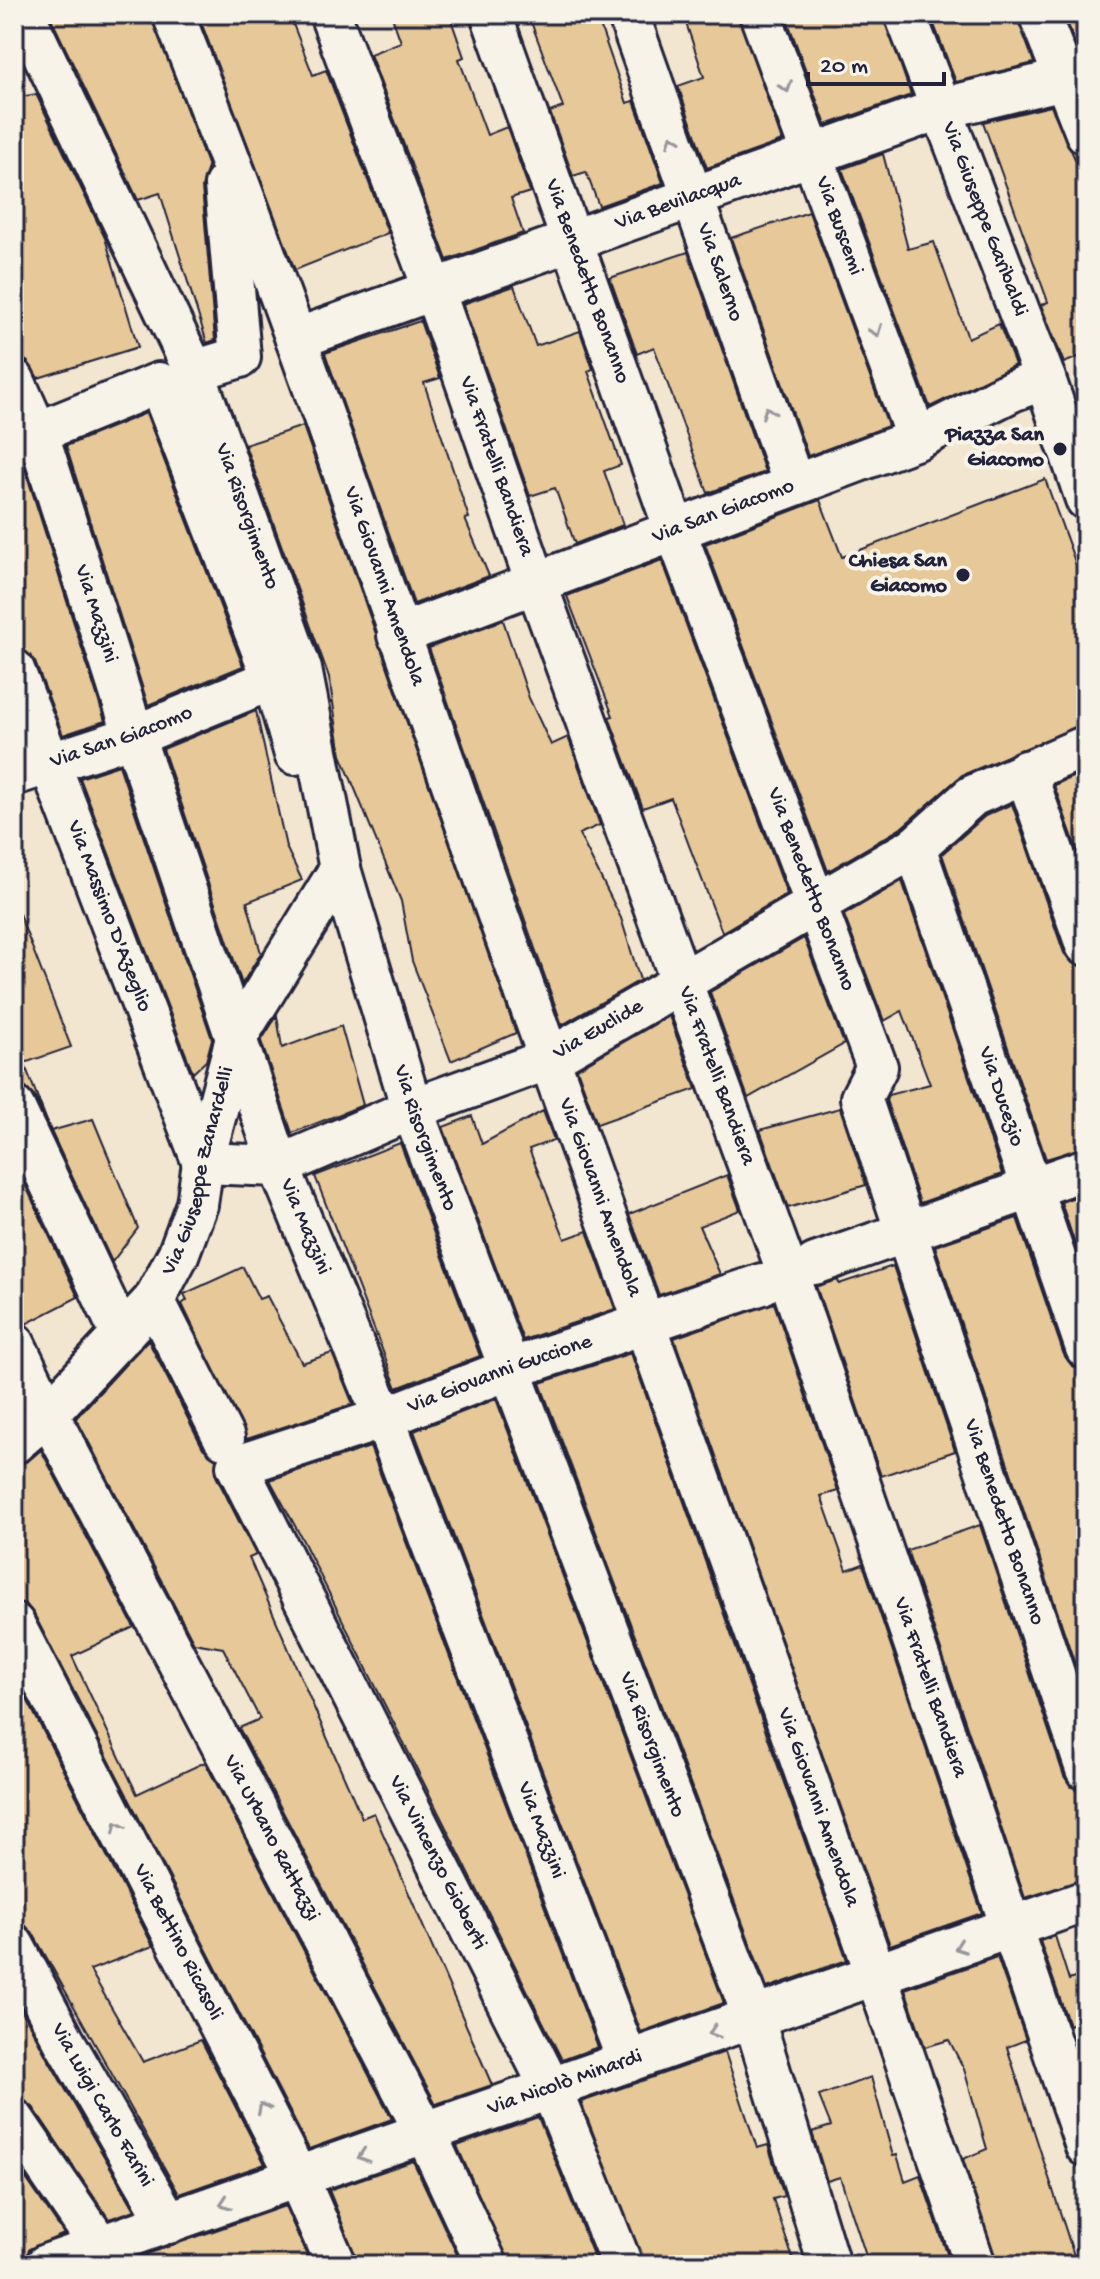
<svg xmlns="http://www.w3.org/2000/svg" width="1100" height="2279" viewBox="0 0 1100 2279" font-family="'Gochi Hand',sans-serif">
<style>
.building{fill:#e6c899;stroke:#22223b;stroke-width:2}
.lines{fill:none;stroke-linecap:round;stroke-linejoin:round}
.street-casing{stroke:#22223b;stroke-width:46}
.street{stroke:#f7f3e8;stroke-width:40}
.oneway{stroke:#97959a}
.poi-dot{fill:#22223b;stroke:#f7f3e8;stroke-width:3}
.labels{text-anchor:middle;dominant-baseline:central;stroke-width:8;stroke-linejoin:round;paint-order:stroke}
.street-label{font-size:22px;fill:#22223b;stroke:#f7f3e8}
.poi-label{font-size:22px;font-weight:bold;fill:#22223b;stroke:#f7f3e8;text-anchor:end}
</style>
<rect width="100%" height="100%" fill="#f2e6d0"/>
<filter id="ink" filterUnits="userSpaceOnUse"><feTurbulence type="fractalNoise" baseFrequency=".0125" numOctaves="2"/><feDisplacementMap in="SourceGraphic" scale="16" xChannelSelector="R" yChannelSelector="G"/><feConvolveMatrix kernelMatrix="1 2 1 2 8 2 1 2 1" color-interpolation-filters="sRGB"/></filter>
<g filter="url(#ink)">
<g class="building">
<path d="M49,14H151L208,167L202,187L215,340L207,343L160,193L138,200Z"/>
<path d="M198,14H289L313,75L326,70L388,233L295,270Z"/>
<path d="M391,14H449L464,57L459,59L487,135L507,127L530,192L511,198L523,233L447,260L370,54L401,42Z"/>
<path d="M528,14H596L627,103L634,101L663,183L599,206L586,172L573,176L550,112L563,107Z"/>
<path d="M683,14H738L782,141L707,168L678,86L704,77Z"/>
<path d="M785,14H883L911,95L826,125Z"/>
<path d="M930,14H1017L1034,63L956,82Z"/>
<path d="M1064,14H1086V42L1076,46Z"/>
<path d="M36,94L105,238L138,347L38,378L28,362L14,353V98Z"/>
<path d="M1051,106L1086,183V354L1064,363L1041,305L1048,302L983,122Z"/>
<path d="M883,154L908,249L934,242L968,338L999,324L1015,365L930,407L842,169Z"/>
<path d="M809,212L888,426L808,456L731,238Z"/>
<path d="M688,252L765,472L708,493L654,347L637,354L610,278Z"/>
<path d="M514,286L536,346L580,331L593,369L588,371L621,465L604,471L623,525L575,544L555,488L530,496L463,304Z"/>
<path d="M420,321L440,378L424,383L469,518L465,519L489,576L414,604L325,353Z"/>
<path d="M146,413L243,666L148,705L66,446Z"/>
<path d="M303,426L516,1033L451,1061L412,961L401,901L341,755L329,677L245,445Z"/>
<path d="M24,466L105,721L63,735L35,662L19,648L14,635V469Z"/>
<path d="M1045,479L1086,592V723L962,775L901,828L828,871L705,544L820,500L842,557Z"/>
<path d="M662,560L787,894L722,932L671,798L643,808L609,717L613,716L567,596Z"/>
<path d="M503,620L529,698L551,745L568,737L600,825L579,834L621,918L640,980L562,1025L429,648Z"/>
<path d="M256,711L286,847L302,880L247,902L261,953L242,984L163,749Z"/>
<path d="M119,765L212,1039L206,1061L193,1073L80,778Z"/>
<path d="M1086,771V875L1054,785Z"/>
<path d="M1012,804L1064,953L1072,963L1086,967V1147L1046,1159L942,854L985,816Z"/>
<path d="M902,881L1002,1174L920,1203L886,1100L888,1095L930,1084L902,1011L884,1021L844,915Z"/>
<path d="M16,906L71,1047L24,1063L51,1131L93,1119L138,1228L112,1262L35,1097L26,1088L14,1084Z"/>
<path d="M804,938L844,1044L748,1098L710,992Z"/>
<path d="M277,1016L282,1048L341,1026L363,1105L292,1133L261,1041Z"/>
<path d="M669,1016L696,1089L597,1124L577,1069Z"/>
<path d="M840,1108L866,1185L788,1208L760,1130Z"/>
<path d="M543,1111L554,1140L529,1149L565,1239L587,1231L615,1309L523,1340L443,1127L472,1116L482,1144Z"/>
<path d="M400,1143L480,1356L397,1388L315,1176Z"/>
<path d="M14,1161L78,1297L26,1324L14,1302Z"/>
<path d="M727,1175L740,1210L699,1226L720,1274L659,1295L629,1214Z"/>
<path d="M1086,1193V1277L1061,1202Z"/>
<path d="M1017,1218L1064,1355L1072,1366L1086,1370V1697L935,1246Z"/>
<path d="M893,1266L955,1451L881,1476L816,1286L838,1280L839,1284Z"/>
<path d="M243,1267L259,1299L267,1296L302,1363L332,1353L353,1404L247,1439L182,1304L187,1300L184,1294Z"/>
<path d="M774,1303L838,1491L821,1496L847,1570L863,1564L982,1913L890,1945L674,1338Z"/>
<path d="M148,1340L203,1448L216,1459V1476L256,1555L249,1558L362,1818L374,1813L492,2085L436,2104L239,1728L260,1719L223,1648L194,1643L76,1418Z"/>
<path d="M631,1353L847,1960L767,1988L540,1383Z"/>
<path d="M496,1399L724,2003L641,2032L414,1431Z"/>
<path d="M370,1447L598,2047L562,2060L300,1535L270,1480Z"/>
<path d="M41,1450L134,1627L72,1656L137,1794L205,1762L392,2119L309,2149L34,1614L26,1604L14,1601V1465L28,1461Z"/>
<path d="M980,1525L1064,1776L1071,1787L1086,1791V1879L1025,1898L907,1550Z"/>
<path d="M14,1674L153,1946L90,1970L143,2062L201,2040L265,2164L179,2194L34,1935L26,1926L14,1923Z"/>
<path d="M1055,1936L1069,1980L1086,1974V2019L1069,2025L1040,1941Z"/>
<path d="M997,1957L1026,2040L1007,2047L1077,2265H997L963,2159L987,2149L964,2069L949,2040L925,2047L905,1989Z"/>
<path d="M14,1995L44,2052L135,2210L109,2219L33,2107L14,2097Z"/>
<path d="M725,2052L757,2148L768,2145L784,2196L773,2199L795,2265H644L581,2102Z"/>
<path d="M871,2077L893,2156L897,2155L905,2181L920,2175L951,2265H869L840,2177L827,2181L812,2132L831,2126L819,2096Z"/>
<path d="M538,2117L597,2265H510L457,2146Z"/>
<path d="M14,2161L64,2234L29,2249L24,2265H14Z"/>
<path d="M413,2161L462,2265H359L329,2190Z"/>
<path d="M285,2206L311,2265H131L130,2260Z"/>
</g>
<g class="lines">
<g class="street-casing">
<g id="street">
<path id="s1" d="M24,14L194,371L301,669L340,869L412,1109L754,2019L829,2265"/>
<path id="s2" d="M173,14C298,326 402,646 515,963C670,1397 829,1828 975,2265"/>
<path id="s3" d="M330,14L434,290L536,583L788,1274L1086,2146"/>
<path id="s4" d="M491,14L675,530L877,1067L861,1098L1086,1769"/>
<path id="s5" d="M628,14L794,485"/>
<path id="s6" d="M760,14L917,439"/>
<path id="s7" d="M905,14L1045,379L1086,499"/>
<path d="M1039,14L1086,133"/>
<path id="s8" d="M296,339L940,109L1064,79"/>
<path d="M194,371L240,357L225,185"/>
<path id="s9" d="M14,380L38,434L134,736L279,1166L384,1418L628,2062"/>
<path d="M14,442L159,383L273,679L295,754"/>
<path id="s10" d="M398,635L917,439L1012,391L1045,379"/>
<path id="s11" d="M14,670L203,1163L279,1166L412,1109L549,1059L915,847L972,796L1086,746"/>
<path d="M1025,771L1086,945"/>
<path id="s12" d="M14,775L134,736L273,679"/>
<path id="s13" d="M915,847L1086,1348"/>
<path d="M14,1107L122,1336"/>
<path d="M815,1264L1086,1169"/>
<path d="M154,1300L224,1438"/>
<path id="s14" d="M14,1343L48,1414L426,2134L487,2265"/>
<path id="s15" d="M14,1443L48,1414L154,1300L178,1255L197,1204L203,1163L236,1038L340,869"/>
<path id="s16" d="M14,1624L298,2178L336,2265"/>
<path id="s17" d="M14,1946L64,2041L169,2223"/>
<path d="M14,2120L100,2246L108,2265"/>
<path id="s18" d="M46,2265L1086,1901"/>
<path id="s19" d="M622,2265L552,2091L237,1466L384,1418L510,1369L762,1284"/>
</g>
</g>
<use href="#street" class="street"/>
</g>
<defs><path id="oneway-chevron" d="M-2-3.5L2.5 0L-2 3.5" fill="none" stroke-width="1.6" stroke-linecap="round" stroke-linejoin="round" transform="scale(2)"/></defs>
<g class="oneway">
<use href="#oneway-chevron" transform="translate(786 87) rotate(70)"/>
<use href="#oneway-chevron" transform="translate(673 140) rotate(-110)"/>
<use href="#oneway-chevron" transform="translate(876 331) rotate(69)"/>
<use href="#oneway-chevron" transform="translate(768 412) rotate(-109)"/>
<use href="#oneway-chevron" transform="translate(118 1827) rotate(-117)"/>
<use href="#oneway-chevron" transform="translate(960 1947) rotate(160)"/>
<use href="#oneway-chevron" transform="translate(714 2032) rotate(161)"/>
<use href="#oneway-chevron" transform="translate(263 2108) rotate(-117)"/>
<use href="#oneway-chevron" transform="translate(363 2156) rotate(161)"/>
<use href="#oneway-chevron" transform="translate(225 2203) rotate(161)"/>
</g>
</g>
<g class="poi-dot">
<circle cx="1060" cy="449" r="8"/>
<circle cx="963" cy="575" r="8"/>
</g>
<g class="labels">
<g class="street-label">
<text stroke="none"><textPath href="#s8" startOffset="406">Via Bevilacqua</textPath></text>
<text stroke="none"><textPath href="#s7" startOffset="220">Via Giuseppe Garibaldi</textPath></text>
<text stroke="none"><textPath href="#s6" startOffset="226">Via Buscemi</textPath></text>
<text stroke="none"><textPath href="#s5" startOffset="274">Via Salerno</textPath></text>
<text stroke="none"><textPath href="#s4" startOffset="284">Via Benedetto Bonanno</textPath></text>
<text stroke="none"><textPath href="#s3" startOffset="482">Via Fratelli Bandiera</textPath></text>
<text stroke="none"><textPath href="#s10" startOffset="348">Via San Giacomo</textPath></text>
<text stroke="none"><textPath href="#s1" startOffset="550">Via Risorgimento</textPath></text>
<text stroke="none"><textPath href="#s2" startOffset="610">Via Giovanni Amendola</textPath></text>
<text stroke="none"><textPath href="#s9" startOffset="248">Via Mazzini</textPath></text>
<text stroke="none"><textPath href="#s12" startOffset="114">Via San Giacomo</textPath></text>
<text stroke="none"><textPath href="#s4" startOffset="932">Via Benedetto Bonanno</textPath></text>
<text stroke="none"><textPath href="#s11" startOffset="264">Via Massimo D'Azeglio</textPath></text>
<text stroke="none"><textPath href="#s11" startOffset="952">Via Euclide</textPath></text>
<text stroke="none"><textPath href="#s3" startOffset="1130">Via Fratelli Bandiera</textPath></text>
<text stroke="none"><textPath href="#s13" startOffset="264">Via Ducezio</textPath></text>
<text stroke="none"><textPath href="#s1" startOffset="1198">Via Risorgimento</textPath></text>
<text stroke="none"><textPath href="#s15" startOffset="338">Via Giuseppe Zanardelli</textPath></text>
<text stroke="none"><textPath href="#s2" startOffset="1258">Via Giovanni Amendola</textPath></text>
<text stroke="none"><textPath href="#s9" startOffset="896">Via Mazzini</textPath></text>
<text stroke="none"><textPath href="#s19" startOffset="1166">Via Giovanni Guccione</textPath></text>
<text stroke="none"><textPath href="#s4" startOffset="1604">Via Benedetto Bonanno</textPath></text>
<text stroke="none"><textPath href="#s3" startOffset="1778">Via Fratelli Bandiera</textPath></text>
<text stroke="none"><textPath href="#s1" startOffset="1846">Via Risorgimento</textPath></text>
<text stroke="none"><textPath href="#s2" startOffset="1906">Via Giovanni Amendola</textPath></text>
<text stroke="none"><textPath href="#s9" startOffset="1544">Via Mazzini</textPath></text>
<text stroke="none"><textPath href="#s14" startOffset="558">Via Urbano Rattazzi</textPath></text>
<text transform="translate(437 1863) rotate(63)">Via Vincenzo Gioberti</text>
<text stroke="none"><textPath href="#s16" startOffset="358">Via Bettino Ricasoli</textPath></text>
<text stroke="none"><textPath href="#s18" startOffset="550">Via Nicolò Minardi</textPath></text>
<text stroke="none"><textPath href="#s17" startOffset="182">Via Luigi Carlo Farini</textPath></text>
</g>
<g class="poi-label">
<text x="1044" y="436">Piazza San<tspan x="1044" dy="25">Giacomo</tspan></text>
<text x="947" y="562">Chiesa San<tspan x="947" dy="25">Giacomo</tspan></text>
</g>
</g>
<rect width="1100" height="2279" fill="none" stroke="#f7f3e8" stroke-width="48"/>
<rect x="24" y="24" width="1052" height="2231" fill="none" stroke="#22223b" stroke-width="3" filter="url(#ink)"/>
<path d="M808 72v12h136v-12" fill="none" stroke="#22223b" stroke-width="4"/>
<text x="820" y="72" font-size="24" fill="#22223b" stroke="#f7f3e8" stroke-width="6" paint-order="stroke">20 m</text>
</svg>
